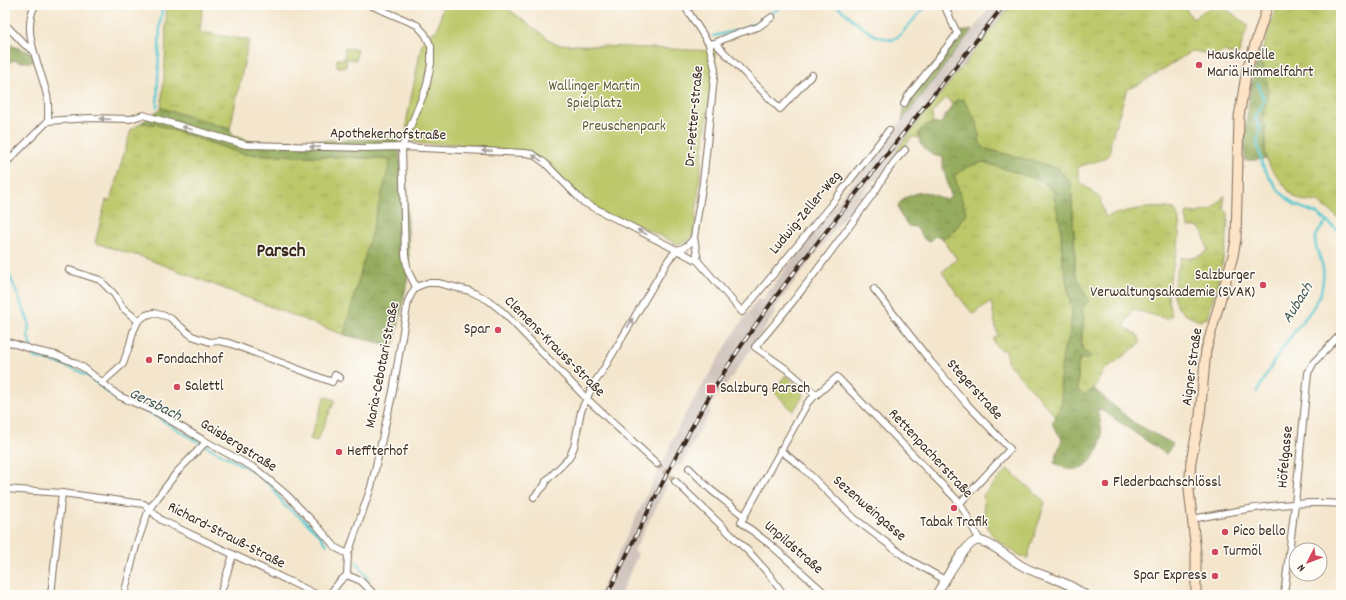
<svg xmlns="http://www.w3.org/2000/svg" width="1346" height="600" viewBox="0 0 1346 600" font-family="Dekko,sans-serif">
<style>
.railway{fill:#cec1ba}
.grass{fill:url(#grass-tufts);stroke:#7c7944}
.forest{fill:url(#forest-crowns);stroke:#686b3e}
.green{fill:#bcc86a;stroke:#7c7944}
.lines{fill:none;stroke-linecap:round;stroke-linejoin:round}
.stream{stroke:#5cc9d2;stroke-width:2.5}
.minor-tunnel{stroke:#cfc0aa;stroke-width:6;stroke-dasharray:6 3;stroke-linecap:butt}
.minor-casing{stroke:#7c6c5b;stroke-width:8}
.tertiary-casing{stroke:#7c6c5b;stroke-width:10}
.secondary-casing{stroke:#7c6c5b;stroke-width:11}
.minor{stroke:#fff;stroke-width:6}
.tertiary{stroke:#fff;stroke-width:8}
.secondary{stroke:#fee4c6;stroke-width:9}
.rail-casing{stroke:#3b2a1e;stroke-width:4}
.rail{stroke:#fdfcf7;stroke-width:2.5;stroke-dasharray:8;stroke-linecap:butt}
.oneway{fill:#a79f9a}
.poi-dot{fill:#d1495b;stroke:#fdfcf7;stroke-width:1.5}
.labels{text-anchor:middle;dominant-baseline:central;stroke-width:3;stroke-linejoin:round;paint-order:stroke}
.poi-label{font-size:15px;fill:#3b2a1e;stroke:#fdfcf7;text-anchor:start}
.park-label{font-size:15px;fill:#625935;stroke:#fdfcf7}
.street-label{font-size:15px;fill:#3b2a1e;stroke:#fdfcf7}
.water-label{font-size:16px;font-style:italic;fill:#455a54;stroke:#fdfcf7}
.district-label{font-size:19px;font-weight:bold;fill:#3b2a1e;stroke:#fdfcf7}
</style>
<defs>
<pattern id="grass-tufts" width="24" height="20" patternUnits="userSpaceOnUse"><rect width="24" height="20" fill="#bcc86a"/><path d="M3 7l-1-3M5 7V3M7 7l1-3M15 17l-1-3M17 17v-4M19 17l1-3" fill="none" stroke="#a2ac5b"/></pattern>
<pattern id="forest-crowns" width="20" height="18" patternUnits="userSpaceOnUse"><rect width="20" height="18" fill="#95ac5e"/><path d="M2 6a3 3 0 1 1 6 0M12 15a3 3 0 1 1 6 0" fill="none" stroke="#7b8c4d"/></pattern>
</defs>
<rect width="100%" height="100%" fill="#fdfcf7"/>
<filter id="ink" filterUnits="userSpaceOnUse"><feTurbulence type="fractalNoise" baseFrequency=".025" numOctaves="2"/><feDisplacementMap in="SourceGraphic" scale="8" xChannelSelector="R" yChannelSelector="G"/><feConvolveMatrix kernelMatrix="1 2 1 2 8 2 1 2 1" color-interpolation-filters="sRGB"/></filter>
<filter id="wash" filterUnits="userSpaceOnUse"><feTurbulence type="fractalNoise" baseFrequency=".012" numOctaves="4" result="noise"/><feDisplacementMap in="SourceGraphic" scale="16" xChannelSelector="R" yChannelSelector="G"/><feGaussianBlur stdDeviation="0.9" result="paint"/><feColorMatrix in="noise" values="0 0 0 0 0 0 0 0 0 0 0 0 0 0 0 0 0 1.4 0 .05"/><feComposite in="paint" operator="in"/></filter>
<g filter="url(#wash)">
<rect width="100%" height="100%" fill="#f4e6cd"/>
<path class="railway" d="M992,5H1011L898,149V152L881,174L865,192L859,197L774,309L776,312L729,381L722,388L712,404L711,410L682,464L675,468L666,484L667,486L634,551L638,554L620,595H598L670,447L669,446L684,416L731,338L758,298L760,300L764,298L795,256Z"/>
<g class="grass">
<path d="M167,5H203L200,32L249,40L230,129L161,108L165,64L166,23Z"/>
<path d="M1011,5H1183L1193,19L1204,11L1217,5L1229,11L1248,25L1238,56L1224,51L1218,55L1192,51L1138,85L1127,89L1111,140L1110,152L1104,159L1077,167L1080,182L1100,198L1105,217C1127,210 1151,205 1174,209C1189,228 1169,271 1168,294C1168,300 1170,308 1172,315L1167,319L1132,309L1124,327L1139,336L1140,344L1104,370L1094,389L1084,395L1078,389V365L1084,351C1079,338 1085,322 1082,308L1088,301L1075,272V253L1071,183L1058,168L986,149L980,143L977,123L956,100L952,105L947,97L932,113L933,123C924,125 920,129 918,138L912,137L901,151L898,152L897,149Z"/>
<path d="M1279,5H1341V222L1333,213L1318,202L1300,200L1291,194L1271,168L1266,159L1265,149L1266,138L1262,121L1264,111L1262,64V52L1272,19Z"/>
<path d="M141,123L155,124L243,154L392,159L344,335L142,257L95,243L106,200L110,201L131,130Z"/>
<path d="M984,162L1042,181L1053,191L1061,227L1062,257L1072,312L1069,338L1064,349L1062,363V404L1056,417L1007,362V354L1005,349L1000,350L994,343V338L998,335L996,329L991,301L973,314L960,298L942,272L957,259L941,237H946L957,227L966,213L954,175L972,165Z"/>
<path d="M1224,196H1225L1223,208L1228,213C1229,250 1217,284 1207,319L1205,318L1200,321C1163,309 1173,287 1181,257C1189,261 1202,256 1208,250L1202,230L1198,227H1188L1186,215L1187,212L1197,213L1213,209Z"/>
</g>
<g class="forest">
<path d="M972,30L902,121L904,109L909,99L959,38L960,32Z"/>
<path d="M6,43L31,53L33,58V62H22L14,60L5,65V57L9,56Z"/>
<path d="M1259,51L1262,52V63L1266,73L1268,94L1262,121L1266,127L1265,149L1266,159L1245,161C1244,123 1250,88 1259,51Z"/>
<path d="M963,99L977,123L980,143L986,149L1058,168L1071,183L1075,253V272L1089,301L1082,308L1084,317L1081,343L1084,351L1091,356L1088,360L1080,358L1078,365V389L1084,395L1094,389L1133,422L1173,444L1166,454L1100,409L1097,411C1100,420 1103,429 1101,439C1098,456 1085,474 1065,468C1062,467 1058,465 1054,463L1062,439L1052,424L1062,404L1060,378L1064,349L1069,338L1072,312L1062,257L1061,227L1053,191L1042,181L984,162L972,165L954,175L966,213L957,227L946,237L934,236L931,241L925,240L916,227L908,226L900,214L898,205L904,198L917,193L925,192L947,200L951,196L943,167V157C939,156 934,156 931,154C912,142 916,121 940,124C947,116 949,108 956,100Z"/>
<path d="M161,108L230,129L233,135L252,142L397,139L407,200L409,258L407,282L394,346L344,335L391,159L243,154L155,124L141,123Z"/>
</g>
<g class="green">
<path d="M443,5H503L555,44L716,51L702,158L694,233L689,241L677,244L632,222L604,214L525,153L456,144H424L406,139L407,118L422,43L438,28Z"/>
<path d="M345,48L357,49L356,60L346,59V67H337V59H344Z"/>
<path d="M786,375L804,395L793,411L773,391Z"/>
<path d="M325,396L335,400L317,441L310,439Z"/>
<path d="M1008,469L1045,502L1027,559C1015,553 991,539 987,526C984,516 984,504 983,495Z"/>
</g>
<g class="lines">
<g class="stream">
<path d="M836,5L863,28L876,36L892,40L899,36L927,5"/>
<path d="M713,36L740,30L756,23L784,5"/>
<path d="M1258,84L1264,101L1255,117L1260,130L1257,141L1262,164L1269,177L1279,191L1295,205L1318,214L1341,233"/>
<path d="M157,107L160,24L163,5"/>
<path d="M5,274L10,276L29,323L28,336L34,357L58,363L75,369L88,376L117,400L148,412L195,440L253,471L272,487L285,506L303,519L319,534L327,545"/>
<path d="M1257,392C1266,375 1275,358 1287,342C1296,328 1317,307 1321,292C1323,284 1324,276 1323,268C1318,244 1306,244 1327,221"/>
<path d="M357,562L368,579"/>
</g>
</g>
</g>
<g filter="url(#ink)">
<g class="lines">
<path class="minor-tunnel" d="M657,464L675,481"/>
<g class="minor-casing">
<g id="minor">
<path d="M370,5L417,25L425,34L431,46V64L426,88L402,147L405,255L408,271L416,287"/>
<path d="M684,5L709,44L715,69L703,182L694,237L698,261L742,312L830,206L889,130"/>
<path d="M5,24L25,45L33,50"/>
<path d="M715,43L733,35L758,27L772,17"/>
<path d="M709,44L715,43L780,109L812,75"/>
<path d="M904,104L908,96L954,38L957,33L944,5"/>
<path d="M48,121L89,118L130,119L143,115L246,145L364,148L402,147L525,153L532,154L545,163L583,202L698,261"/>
<path d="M5,164L48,121C48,113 49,104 47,96C42,69 20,33 35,5"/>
<path d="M677,250C685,248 690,245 694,237"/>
<path d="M69,270L100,280L114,294L122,307L138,321"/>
<path d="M874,289L931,362L966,403L1010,449L960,503"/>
<path d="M5,341L37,351L56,355L73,362L84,368L119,396L158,413L203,440L256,469L287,495L319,528L336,548L348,554"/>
<path d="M102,383L105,380L123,364L130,344L133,332L138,321L146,315L154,313L169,317L192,336L210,342L218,341L229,343L332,382L335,375L340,378"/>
<path d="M816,395L789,371L755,347C799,297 837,243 876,190C884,175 893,162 905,150"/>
<path d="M780,450L803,468L855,519L908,559L945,580"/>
<path d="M689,468L711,490L744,516"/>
<path d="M675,481L749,552L768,573L784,595"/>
<path d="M5,489L62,493L144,504L161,520L318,595"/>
<path d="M534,497L545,485L546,481L569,458L574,447L581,411L593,385L603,370L669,259L677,250"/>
<path d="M1192,519C1239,510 1293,500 1341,504"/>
<path d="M347,575L348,554L371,487L375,470L393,391L408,301L412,293L416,287L427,283H438L470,291L488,300L503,312L586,398L657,464"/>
<path d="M347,575L361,581L375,595"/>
<path d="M51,595L62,493"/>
<path d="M124,595L136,546L149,509L177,472L206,442"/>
<path d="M220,595L233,555"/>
<path d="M329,595L340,581L347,575"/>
<path d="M827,595L772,546L741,522L808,402L837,377L960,503L980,541"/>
<path d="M1284,595L1295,504L1308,373L1314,362L1341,334"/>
</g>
</g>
<g class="tertiary-casing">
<path id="tertiary" d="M936,595C943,584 964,544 976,541C986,538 1010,559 1019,564C1032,573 1049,576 1064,583C1072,586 1079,591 1085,595"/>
</g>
<g class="secondary-casing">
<path id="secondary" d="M1196,595V552L1189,490L1191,461L1200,416L1206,350L1233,256L1236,239L1239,117L1247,69L1268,5"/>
</g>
<use href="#minor" class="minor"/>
<use href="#tertiary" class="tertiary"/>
<use href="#secondary" class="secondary"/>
<g class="rail-casing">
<path id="rail" d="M607,595C641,526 674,456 713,390C737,350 764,312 792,275L1004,5"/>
</g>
<use href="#rail" class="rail"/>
</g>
<defs><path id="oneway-solid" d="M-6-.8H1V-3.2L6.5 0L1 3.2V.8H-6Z"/></defs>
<g class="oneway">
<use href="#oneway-solid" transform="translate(105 119) rotate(-178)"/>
<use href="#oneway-solid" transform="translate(187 128) rotate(-164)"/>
<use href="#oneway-solid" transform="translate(315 147) rotate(-179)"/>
<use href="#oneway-solid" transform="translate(487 151) rotate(-178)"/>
<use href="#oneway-solid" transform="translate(537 158) rotate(-147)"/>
<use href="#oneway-solid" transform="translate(642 232) rotate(-153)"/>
<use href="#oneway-solid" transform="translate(630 323) rotate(-60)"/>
</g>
</g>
<g class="poi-dot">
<circle cx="1199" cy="65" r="4"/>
<circle cx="1263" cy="285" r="4"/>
<circle cx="498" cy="330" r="4"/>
<circle cx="149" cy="360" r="4"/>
<circle cx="177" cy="387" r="4"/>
<rect x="706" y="384" width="10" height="10" rx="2"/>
<circle cx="339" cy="452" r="4"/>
<circle cx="1105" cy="483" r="4"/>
<circle cx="954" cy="508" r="4"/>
<circle cx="1225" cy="532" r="4"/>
<circle cx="1215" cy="552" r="4"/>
<circle cx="1215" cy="576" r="4"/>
</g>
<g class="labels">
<g class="poi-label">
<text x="1207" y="56">Hauskapelle<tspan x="1207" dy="17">Mariä Himmelfahrt</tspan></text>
<text x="1255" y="276" text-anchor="end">Salzburger<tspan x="1255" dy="17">Verwaltungsakademie (SVAK)</tspan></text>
<text x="490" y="330" text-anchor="end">Spar</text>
<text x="157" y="360">Fondachhof</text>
<text x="185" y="387">Salettl</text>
<text x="720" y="389">Salzburg Parsch</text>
<text x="347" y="452">Heffterhof</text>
<text x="1113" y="483">Flederbachschlössl</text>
<text x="954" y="523" text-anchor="middle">Tabak Trafik</text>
<text x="1233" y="532">Pico bello</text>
<text x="1223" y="552">Turmöl</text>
<text x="1207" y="576" text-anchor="end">Spar Express</text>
</g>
<g class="park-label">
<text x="594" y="87">Wallinger Martin<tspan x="594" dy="17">Spielplatz</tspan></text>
<text x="624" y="127">Preuschenpark</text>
</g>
<g class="street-label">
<text transform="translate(695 116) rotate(-85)">Dr.-Petter-Straße</text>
<text transform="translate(388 135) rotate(1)">Apothekerhofstraße</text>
<text transform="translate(806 213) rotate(-50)">Ludwig-Zeller-Weg</text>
<text transform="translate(554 347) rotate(45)">Clemens-Krauss-Straße</text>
<text transform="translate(383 365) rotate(-79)">Maria-Cebotari-Straße</text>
<text transform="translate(1193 367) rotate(-82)">Aigner Straße</text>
<text transform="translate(974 390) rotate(48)">Stegerstraße</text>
<text transform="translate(238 446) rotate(32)">Gaisbergstraße</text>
<text transform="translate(930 454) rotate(47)">Rettenpacherstraße</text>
<text transform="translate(1286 457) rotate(-85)">Höfelgasse</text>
<text transform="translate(869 509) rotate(41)">Sezenweingasse</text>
<text transform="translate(226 536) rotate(27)">Richard-Strauß-Straße</text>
<text transform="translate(793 548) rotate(41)">Unpildstraße</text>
</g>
<g class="water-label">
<text transform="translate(1298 303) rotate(-58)">Aubach</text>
<text transform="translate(155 405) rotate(26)">Gersbach</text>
</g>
<g class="district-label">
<text x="281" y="252">Parsch</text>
</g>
</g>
<rect width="1346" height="600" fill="none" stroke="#fdfcf7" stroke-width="20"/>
<g transform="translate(1308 562) rotate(228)"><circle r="19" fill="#fdfcf7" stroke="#afa8a0"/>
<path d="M0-3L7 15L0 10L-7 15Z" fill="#d1495b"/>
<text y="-6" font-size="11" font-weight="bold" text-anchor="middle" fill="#3b2a1e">N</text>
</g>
</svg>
